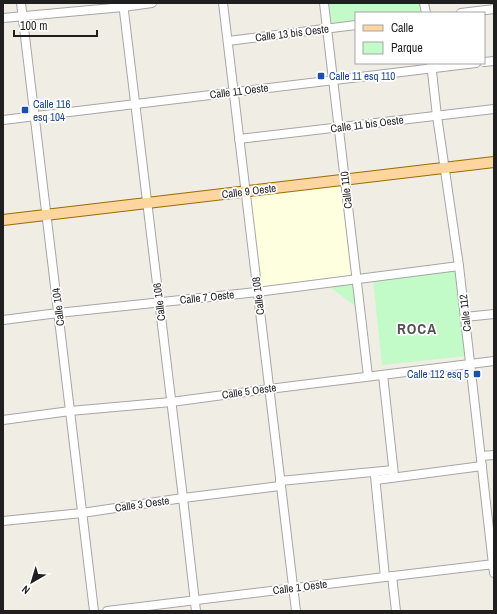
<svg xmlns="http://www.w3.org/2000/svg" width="497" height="614" viewBox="0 0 497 614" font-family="'Archivo Narrow',sans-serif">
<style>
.education{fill:#feffdf}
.park{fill:#c2fac8}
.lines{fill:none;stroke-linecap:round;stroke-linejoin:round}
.minor-casing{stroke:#a6a6a6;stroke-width:10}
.major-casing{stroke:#9a6b00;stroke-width:12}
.minor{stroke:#fff;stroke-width:8}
.major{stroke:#fcd69e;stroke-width:10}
.transit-dot{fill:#1a4fb4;stroke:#fff;stroke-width:1.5}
.labels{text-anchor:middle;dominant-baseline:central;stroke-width:3.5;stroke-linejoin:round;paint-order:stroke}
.street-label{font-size:11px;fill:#1f1f1f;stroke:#fff}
.transit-label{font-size:11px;fill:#164399;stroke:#fff;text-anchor:start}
.district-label{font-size:15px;font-weight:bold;letter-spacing:1px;fill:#525252;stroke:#fff}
</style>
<rect width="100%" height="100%" fill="#f0ede5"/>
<path class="education" d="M345,180L357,279L257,292L245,192Z"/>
<g class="park">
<path d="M329,3H421L422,12L356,13V20L332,23Z"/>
<path d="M456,271L466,356L382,365L373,280Z"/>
<path d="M357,283L359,309L330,287Z"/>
</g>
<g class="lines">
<g class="minor-casing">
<g id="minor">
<path d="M21,3L94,611"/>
<path d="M123,3L183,498L196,611"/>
<path d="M223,3L296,611"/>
<path d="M324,3L368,376"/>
<path d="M424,3L426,13"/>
<path d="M461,13L494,9"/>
<path d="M3,18L123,7L152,3"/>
<path d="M228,41L356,25"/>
<path d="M484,62L494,61"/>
<path d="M431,63L437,116L459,266L494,573"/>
<path d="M3,120L476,63"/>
<path d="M239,139L494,109"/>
<path d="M465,317L494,314"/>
<path d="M3,320L58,313L257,292L459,266"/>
<path d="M383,375L394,475"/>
<path d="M3,420L70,411L171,402L269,389L494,361"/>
<path d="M481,456L494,455"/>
<path d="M375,476L385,577"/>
<path d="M376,480L482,466"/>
<path d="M280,481L393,470"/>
<path d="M3,521L82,513L183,498L280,486"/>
<path d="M392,576L396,611"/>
<path d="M107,611L385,577L494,564"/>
</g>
</g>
<g class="major-casing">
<path id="major" d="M3,220L494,162"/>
</g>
<use href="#minor" class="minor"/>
<use href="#major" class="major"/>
</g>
<g class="transit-dot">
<rect x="317" y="72" width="8" height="8" rx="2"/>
<rect x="21" y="106" width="8" height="8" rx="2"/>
<rect x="473" y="370" width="8" height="8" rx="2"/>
</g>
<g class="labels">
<g class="street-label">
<text transform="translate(292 33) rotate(-7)">Calle 13 bis Oeste</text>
<text transform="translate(239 91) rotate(-7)">Calle 11 Oeste</text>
<text transform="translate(367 124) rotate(-7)">Calle 11 bis Oeste</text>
<text transform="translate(346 190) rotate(-96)">Calle 110</text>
<text transform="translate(249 191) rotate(-7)">Calle 9 Oeste</text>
<text transform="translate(258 296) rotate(-97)">Calle 108</text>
<text transform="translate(207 297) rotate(-6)">Calle 7 Oeste</text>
<text transform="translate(159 302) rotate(-97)">Calle 106</text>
<text transform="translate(58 307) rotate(-97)">Calle 104</text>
<text transform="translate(465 313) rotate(-96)">Calle 112</text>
<text transform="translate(249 391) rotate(-8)">Calle 5 Oeste</text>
<text transform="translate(142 504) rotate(-8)">Calle 3 Oeste</text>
<text transform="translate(300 587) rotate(-7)">Calle 1 Oeste</text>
</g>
<g class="transit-label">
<text x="329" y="76">Calle 11 esq 110</text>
<text x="33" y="104">Calle 116<tspan x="33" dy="13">esq 104</tspan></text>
<text x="469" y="374" text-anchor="end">Calle 112 esq 5</text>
</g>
<g class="district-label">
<text x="417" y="328">ROCA</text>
</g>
</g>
<rect width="497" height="614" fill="none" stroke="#1f1f1f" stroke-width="8"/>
<rect x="355" y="12" width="130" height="52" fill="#ffffff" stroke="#a5a5a5"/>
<rect x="363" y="25" width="20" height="6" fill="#fcd69e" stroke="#a5a5a5"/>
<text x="391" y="32" font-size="12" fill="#1f1f1f">Calle</text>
<rect x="363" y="42" width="20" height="12" fill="#c2fac8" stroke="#a5a5a5"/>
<text x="391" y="52" font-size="12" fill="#1f1f1f">Parque</text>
<g transform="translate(32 582) rotate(218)" stroke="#ffffff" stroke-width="3" paint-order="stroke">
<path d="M0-3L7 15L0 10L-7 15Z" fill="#1f1f1f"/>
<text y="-6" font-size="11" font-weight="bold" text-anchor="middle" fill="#1f1f1f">N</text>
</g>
<path d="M14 30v6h83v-6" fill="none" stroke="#1f1f1f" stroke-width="2"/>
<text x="20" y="30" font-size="12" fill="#1f1f1f" stroke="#ffffff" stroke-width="3" paint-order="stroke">100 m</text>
</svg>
